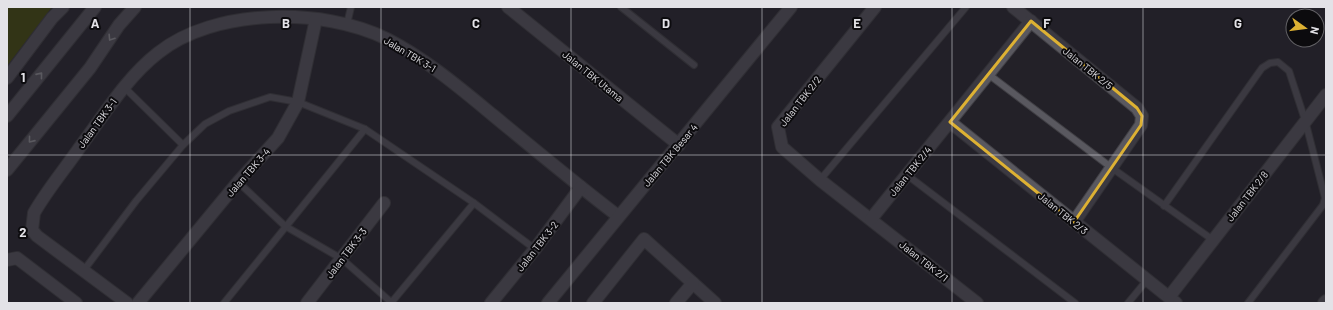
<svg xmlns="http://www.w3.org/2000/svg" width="1333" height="310" viewBox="0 0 1333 310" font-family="Barlow,sans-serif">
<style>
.forest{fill:#464d00}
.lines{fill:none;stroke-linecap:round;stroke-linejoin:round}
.service-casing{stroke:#403f44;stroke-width:8}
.minor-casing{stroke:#403f44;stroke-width:14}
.tertiary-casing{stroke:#403f44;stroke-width:14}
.service{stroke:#59585f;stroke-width:6}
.minor{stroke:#59585f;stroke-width:12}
.tertiary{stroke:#59585f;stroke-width:12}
.oneway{stroke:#9e9da3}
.marked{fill:none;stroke:#ddb133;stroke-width:3;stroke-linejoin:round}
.grid{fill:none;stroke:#e3e2e7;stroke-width:1;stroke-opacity:0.55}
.labels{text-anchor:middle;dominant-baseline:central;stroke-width:4;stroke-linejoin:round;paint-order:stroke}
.street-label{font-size:10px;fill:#e3e2e7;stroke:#0c0b0e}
.grid-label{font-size:13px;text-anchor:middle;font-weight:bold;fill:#e3e2e7;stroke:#0c0b0e;stroke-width:4;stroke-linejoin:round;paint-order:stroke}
</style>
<rect width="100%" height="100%" fill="#232128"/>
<path class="forest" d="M7,7H52L7,66Z"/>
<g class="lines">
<g class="service-casing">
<g id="service">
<path d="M621,7L694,65"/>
<path d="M347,24L351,7"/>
<path d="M988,74L1112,168L1213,240"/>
<path d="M124,87L183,145"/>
<path d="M907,175L1075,303"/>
<path d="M820,180L966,7"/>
<path d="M238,182L285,226L342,259L392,303"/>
<path d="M1164,206L1262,68L1270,63L1278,62L1289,71L1305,120L1325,198L1323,205L1248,303"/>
<path d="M84,270L136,201L183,145L205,124L229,111L270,97L298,102L365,129L474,203L535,249"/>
<path d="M224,303L365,129"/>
<path d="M391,303L474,203"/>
<path d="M1128,303L1147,280"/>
</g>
</g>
<g class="minor-casing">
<g id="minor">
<path d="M875,7L778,127L782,147L820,180L977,303"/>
<path d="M1013,7L1137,108L1142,116L1141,125L1074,222"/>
<path d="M7,78L52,18L63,7"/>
<path d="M950,122L1176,303"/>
<path d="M871,219L1031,21"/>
<path d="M7,260L17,258L76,303"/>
<path d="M1169,297L1326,95"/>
<path d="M127,303L37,236L32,230L34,213C47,190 65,169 80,147C104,115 126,78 158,53C214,8 323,7 387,39C426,59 460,88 494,116C535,150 576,184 618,216"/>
<path d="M138,303L238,182L278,138L298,102L316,19"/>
<path d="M307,303L384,203"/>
<path d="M491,303L535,249L581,187"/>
<path d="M593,303L644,239L715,303"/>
<path d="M676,303L693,283"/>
<path d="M1324,303L1326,301"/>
</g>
</g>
<g class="tertiary-casing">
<g id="tertiary">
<path d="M508,7L679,145"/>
<path d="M7,116L95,7"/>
<path d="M7,170L90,68L119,25L135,7"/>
<path d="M548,303L791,7"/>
</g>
</g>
<use href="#service" class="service"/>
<use href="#minor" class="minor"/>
<use href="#tertiary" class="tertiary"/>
</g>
<defs><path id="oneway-chevron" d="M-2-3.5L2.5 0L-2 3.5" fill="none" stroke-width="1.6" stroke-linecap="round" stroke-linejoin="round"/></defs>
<g class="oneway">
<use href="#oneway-chevron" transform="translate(111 38) rotate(123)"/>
<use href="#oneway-chevron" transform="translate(40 75) rotate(-51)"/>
<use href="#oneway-chevron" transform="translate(31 140) rotate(129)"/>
</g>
<path d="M0 0H1333V310H0ZM1031,21L1137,108L1142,116L1141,125L1074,222L950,122Z" fill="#232128" fill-opacity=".55" fill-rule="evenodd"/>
<path class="marked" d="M1031,21L1137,108L1142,116L1141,125L1074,222L950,122Z"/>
<path class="grid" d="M190,7V303M381,7V303M571,7V303M762,7V303M952,7V303M1143,7V303M7,155H1326"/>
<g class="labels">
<g class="street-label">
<text transform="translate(410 54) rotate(31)">Jalan TBK 3-1</text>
<text transform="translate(1088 68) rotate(39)">Jalan TBK 2/5</text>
<text transform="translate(593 76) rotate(39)">Jalan TBK Utama</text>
<text transform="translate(800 101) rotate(-52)">Jalan TBK 2/2</text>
<text transform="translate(97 123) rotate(-54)">Jalan TBK 3-1</text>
<text transform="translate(670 155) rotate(-50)">Jalan TBK Besar 4</text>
<text transform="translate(910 171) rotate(-51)">Jalan TBK 2/4</text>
<text transform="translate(248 172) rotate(-49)">Jalan TBK 3-4</text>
<text transform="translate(1247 196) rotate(-52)">Jalan TBK 2/8</text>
<text transform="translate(1063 213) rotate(39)">Jalan TBK 2/3</text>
<text transform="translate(537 246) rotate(-52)">Jalan TBK 3-2</text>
<text transform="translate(346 253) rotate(-53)">Jalan TBK 3-3</text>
<text transform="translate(924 261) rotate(38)">Jalan TBK 2/1</text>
</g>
</g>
<g class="grid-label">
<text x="95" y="28">A</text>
<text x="286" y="28">B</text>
<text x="476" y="28">C</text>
<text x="666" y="28">D</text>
<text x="857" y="28">E</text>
<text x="1047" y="28">F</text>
<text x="1238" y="28">G</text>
<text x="23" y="82">1</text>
<text x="23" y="237">2</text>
</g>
<rect width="1333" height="310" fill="none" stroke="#e3e2e7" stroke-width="16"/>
<g transform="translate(1305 28) rotate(104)"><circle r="19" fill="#0c0b0e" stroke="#626165"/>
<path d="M0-3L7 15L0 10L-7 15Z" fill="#ddb133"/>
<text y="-6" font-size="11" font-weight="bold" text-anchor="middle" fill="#e3e2e7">N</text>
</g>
</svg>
